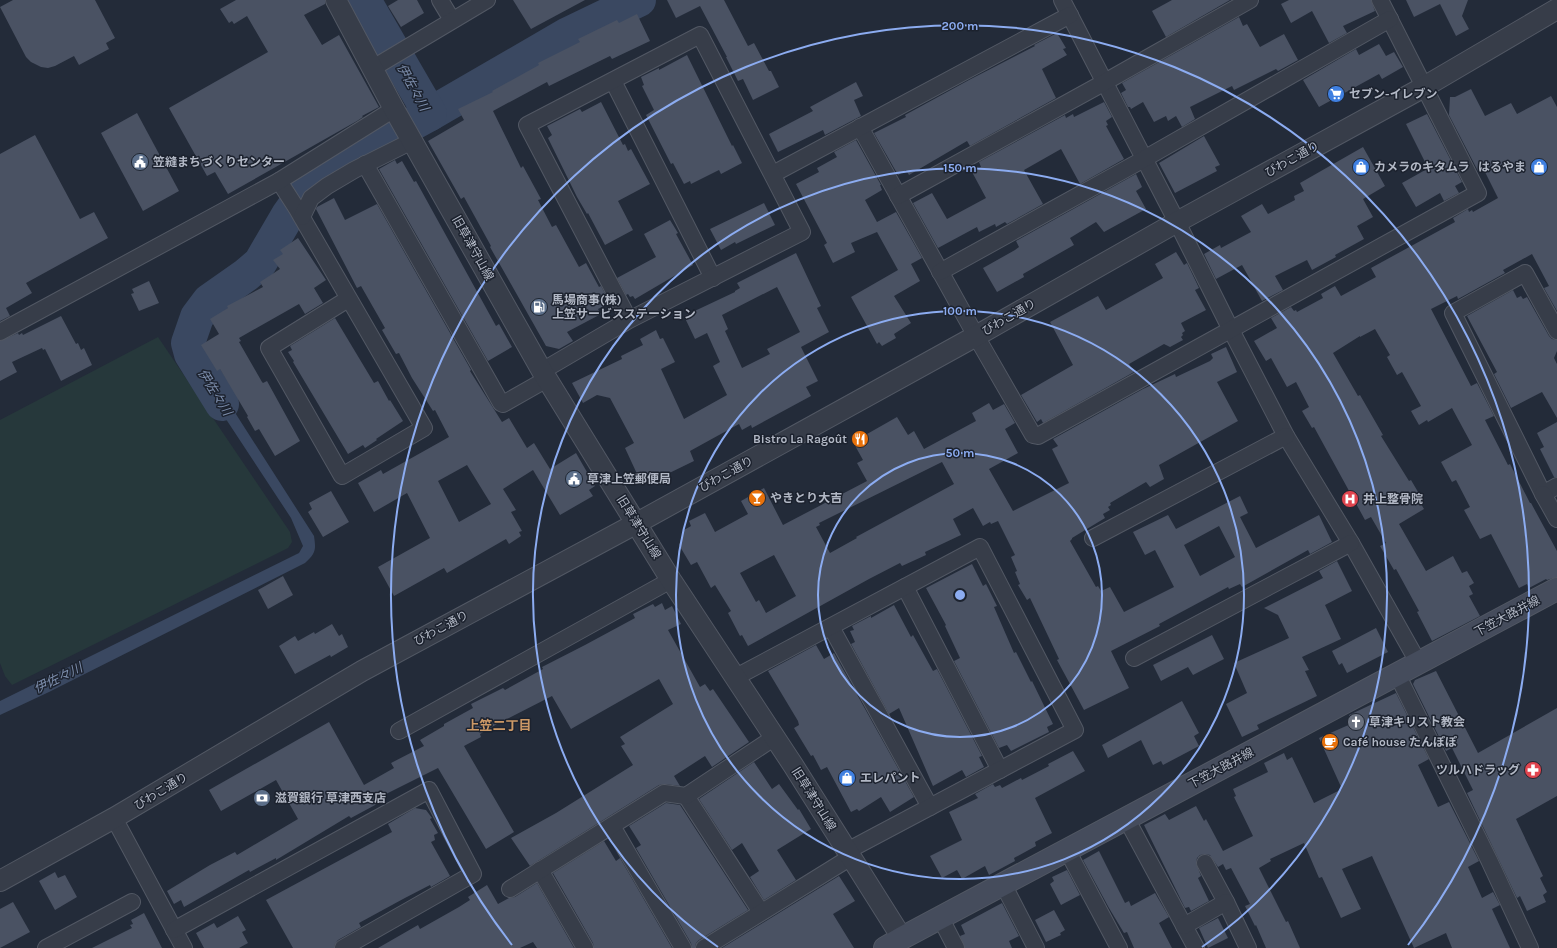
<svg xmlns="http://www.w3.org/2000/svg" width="1557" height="948" viewBox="0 0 1557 948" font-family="Karla,'Noto Sans JP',sans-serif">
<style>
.green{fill:#26383b}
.water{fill:#3a4861}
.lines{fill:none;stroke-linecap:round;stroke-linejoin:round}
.river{stroke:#3a4861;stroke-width:34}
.building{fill:#4a5263;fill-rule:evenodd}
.minor-casing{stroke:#525864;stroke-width:18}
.tertiary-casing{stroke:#525864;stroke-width:22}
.secondary-casing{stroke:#525864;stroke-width:24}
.minor{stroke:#373d49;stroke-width:16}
.tertiary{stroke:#373d49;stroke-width:20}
.secondary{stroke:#454c5c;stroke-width:22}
.ring{fill:none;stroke:#8cacf1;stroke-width:2}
.labels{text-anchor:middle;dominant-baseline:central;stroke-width:3;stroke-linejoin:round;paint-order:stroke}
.poi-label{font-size:12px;font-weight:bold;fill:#b2b8c5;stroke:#1c222e;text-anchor:start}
.street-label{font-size:12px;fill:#b2b8c5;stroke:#1c222e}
.water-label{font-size:13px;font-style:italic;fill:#7c8dab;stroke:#1c222e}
.neighbourhood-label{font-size:13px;font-weight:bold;fill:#c96;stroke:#1c222e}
.centre{fill:#8cacf1;stroke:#1c222e;stroke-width:2}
.ring-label{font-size:12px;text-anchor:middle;font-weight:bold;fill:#8cacf1;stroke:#1c222e;stroke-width:3;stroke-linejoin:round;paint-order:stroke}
</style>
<rect width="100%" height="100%" fill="#232b39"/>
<path class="green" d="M158,337L290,532L292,542L288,548L12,685L5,676L0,663V420Z"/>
<path class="water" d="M202,361L314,536C316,550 316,553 305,563L49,692L0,715V701L299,553L303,546L291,518L193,369Z"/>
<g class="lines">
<g class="river">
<path d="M430,114L568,34L639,0"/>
<path d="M222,404L191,354L188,343L197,317L209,301L246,275L260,263L288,215L312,181L333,167L430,114L364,0"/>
</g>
</g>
<g class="building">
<path d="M13,0H95L115,38L106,43L109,49L79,65L74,56L55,66L48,68L41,67L31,62L26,57L0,7Z"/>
<path d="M236,0H325V4L304,15L322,45L339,35L379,107L362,116L363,117L357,121L228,194L215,172L207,176L169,108L268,52L247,16L234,24L232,21L229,23L220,9Z"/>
<path d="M398,0H417L424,13L401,27L388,6Z"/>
<path d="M513,0H585L531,29Z"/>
<path d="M667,0H724L748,46L754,43L769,71H771L779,87L753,100L743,79L738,81L726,57H727L700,6L676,18Z"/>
<path d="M1172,0H1230L1166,37L1152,11Z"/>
<path d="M1289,0H1371L1375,11L1343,26L1347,33L1329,43L1312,11L1291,23L1281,4Z"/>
<path d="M1406,0H1468L1462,16L1469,29L1456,36L1440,4L1414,17Z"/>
<path d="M637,14L650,41L612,59L610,56L549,86L547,82L493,111L521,168L523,166L541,199L538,200L552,227L556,225L579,267L586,263L599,287L601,286L610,303L598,309L601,314L567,332L573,341L559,349L546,346L490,247L491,246L464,197L461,199L428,141L464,120L458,109L493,92L492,91L539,65L538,63L580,42L578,39L617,20L619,23Z"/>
<path d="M1239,17L1243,26L1247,24L1260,47L1284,34L1298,60L1278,71L1276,69L1234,90L1232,86L1190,107L1195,119L1182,127L1176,116L1168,121L1166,116L1154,122L1143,102L1131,109L1130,107H1128L1121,93L1126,90L1122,83Z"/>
<path d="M1057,33L1066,48L1063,49L1067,55L1042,69L1056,98L970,146L967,141L909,175L906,170L898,175L874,133L906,117L905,115L969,80L1035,46L1034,45Z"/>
<path d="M1379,44L1386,56L1394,52L1403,67L1382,79L1379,74L1319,107L1303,80L1356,49L1359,55Z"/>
<path d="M687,55L732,146L733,145L742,163L721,174L719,170L691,184L690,181L684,184L673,163L671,164L646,115L654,110L642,86L644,85L641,77L659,68V70Z"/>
<path d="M856,82L863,96L854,100L861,116L825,135L823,130L778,152L769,134L813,111L810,107Z"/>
<path d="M1471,89L1485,116L1511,103L1517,114L1551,96L1557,107V311L1544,288L1549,286L1532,254L1503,270L1505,273L1458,299L1457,296L1431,309L1471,386L1477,383L1494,416L1485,420L1508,465L1510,464L1530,503H1531L1557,551V577L1547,580L1546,579L1529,588L1527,584L1519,588L1491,534L1480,539L1464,510L1470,507L1456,480L1452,482L1441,462L1472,445L1452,408L1428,422L1427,420L1419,425L1411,411L1421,406L1402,372L1397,375L1387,357L1390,355L1375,329L1360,337V336L1333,353L1358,396L1360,395L1383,435L1381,436L1409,481L1411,480L1421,497L1418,499L1424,509L1399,524L1426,571L1453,556L1462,573L1467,571L1474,583L1469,586L1473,594L1469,596L1480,616L1432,641L1417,612L1419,611L1396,569L1394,570L1380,546L1386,543L1371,517L1365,520L1314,427L1312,428L1302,411L1309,407L1296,382L1287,387L1271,358L1266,361L1254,341L1277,328L1271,318L1291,307L1294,311L1296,310L1297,312L1323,298L1321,294L1335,286L1341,296L1376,277L1371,268L1455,222L1453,218L1468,209L1469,212L1472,210L1473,212L1498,198L1484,170L1479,173L1449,115L1450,97H1455Z"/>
<path d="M601,102L623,145L625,144L628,151L631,149L650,184L618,201L633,230L605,245L588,213L587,214L577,197L548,138L552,135L547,126L580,109L582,112Z"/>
<path d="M1104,102L1112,117L1106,121L1108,125L1106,126L1124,159L1080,184L1061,149L1024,170L1043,204L1007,224L1005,222L996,227L995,224L979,232L977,227L938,248L913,203L932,193L947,219L986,198L972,172L981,167L979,162L1065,115L1066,118L1073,114L1074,117Z"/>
<path d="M137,113L179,191L143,211L101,133Z"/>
<path d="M1427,114L1462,182L1455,186L1459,193L1444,201L1440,193L1416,207L1402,183L1427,169L1426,166H1427L1406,124Z"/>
<path d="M35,135L80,219L94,212L108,238L26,283L32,293L6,308L10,316L0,321V154Z"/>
<path d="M1204,136L1220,165L1215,167L1217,171L1175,193L1159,163Z"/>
<path d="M856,140L881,185H880L882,190L865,200L877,222L896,212L922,258L911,264L920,281L894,296L911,323L894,334L896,338L882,346L879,342L877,344L851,297L898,270L877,232L851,243L855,252L833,263L824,245L827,243L796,184L819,172L817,168L837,157L834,152Z"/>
<path d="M1363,147L1385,186L1363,199L1373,217L1357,226L1364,239L1335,255L1336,257L1312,270L1307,260L1275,276L1283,290L1262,301L1242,265L1216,279L1204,254L1220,245L1221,248L1251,232L1241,216L1262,204L1268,214L1295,200L1294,196L1304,191L1300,183Z"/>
<path d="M395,160L397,164L402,161L414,182L416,181L496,326L499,324L512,347L488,361L379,169Z"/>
<path d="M1136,174L1142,187L1136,191L1146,209L1104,232L1096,222L1070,238L1074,245L1023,274L1024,277L997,292L983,268L1015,250L1019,247L1016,241Z"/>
<path d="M334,198L345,220L377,204L471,370L470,371L502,422L509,418L527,448L534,443L550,469L576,453L595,486L589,490L593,496L560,515L533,470L503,489L516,510L511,512L522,531L519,532L521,536L509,544L506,539L447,573L444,568L394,596L378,567L430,538L407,493L374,512L358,483L381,470L383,474L449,437L435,410L433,411L412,378L399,353L396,354L382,330L385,328L361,286L357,288L316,209L317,207ZM467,465L491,504L459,522L438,481Z"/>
<path d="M764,203L775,225L736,244L735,242L721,250L710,229Z"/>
<path d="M670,220L678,233L676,234L693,265L635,299L633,296L630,297L628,294L626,295L617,278L656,257L644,234Z"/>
<path d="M298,238L326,280L314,288L323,303L305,314L299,304L239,338L241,341L239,342L262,382L263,383L267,381L300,441L275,456L259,429L255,431L247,417L248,416L220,369L217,371L201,345L219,334L210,319L228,308L227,306L263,287L260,282L280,269L273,260L283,254L280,250Z"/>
<path d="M1176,252L1184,265L1187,263L1199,288L1195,290L1206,310L1181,323L1185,331L1182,333L1183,335L1181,337L1183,340L1170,347L1164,344L1129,364L1134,372L1043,423L1041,419L1037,422L1021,395L1073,365L1050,322L1098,296L1106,310L1163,278L1155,264Z"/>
<path d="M796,253L821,306L817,308L829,332L801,347L818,381L806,387L811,396L752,428L751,425L742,430L739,424L690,451L694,461L657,479L638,476L625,448L634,443L610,398L597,395L583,403L572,383L622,359L621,356L643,345L640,339L656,330L660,339L663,338L675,362L661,369L684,419L727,395L713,366L720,362L707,333L695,339L684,316L735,292V291L740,288L737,283ZM777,287L800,332L767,349L770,354L742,368L725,331L728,329L722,315Z"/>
<path d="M149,281L159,303L139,311L131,294L134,293L132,289Z"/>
<path d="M1513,290L1517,298L1521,296L1523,299L1527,297L1549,336L1552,339L1557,340V351L1554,358L1557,364V418L1542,392L1511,408L1494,374L1497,372L1467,316Z"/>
<path d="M61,316L76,344L78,343L81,350L84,348L92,365L61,381L45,349L43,350L42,348L12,362L17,372L0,381V341L18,333L19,335L22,333L23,335Z"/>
<path d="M335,318L374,383L378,381L389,401L390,400L403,421L376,439L377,440L365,448L363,445L348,454L293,362L294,361L288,352L292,350L290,346Z"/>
<path d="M1226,347L1237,372L1217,382L1238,421L1159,465L1164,479L1150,487L1146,482L1110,503L1111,505L1108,507L1110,510L1103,514L1105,518L1072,538V539L1070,541L1096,587L1098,586L1101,591L1110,587L1124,612L1174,587L1155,550L1145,555L1133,532L1168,515L1176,529L1240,496L1248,513L1240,517L1256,548L1319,515L1332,542L1310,554L1308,550L1242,587L1240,584L1229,589L1228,587L1159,624L1160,626L1111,651L1129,688L1084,710L1057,660L1059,659L1030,598L1027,600L1018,585L1020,584L1015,572L1017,571L1011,557L1015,555L998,521L991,524L990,522L983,526L973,508L953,519L961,535L925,552L926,555L902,566L900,563L869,579L748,646L742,635L740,636L728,613L731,611L715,585L711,588L697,562L691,565L679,545L684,530L691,526L689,521L705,513L715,532L748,514L741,501L764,488L783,525L867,481L857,463L863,460L853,442L897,417L908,435L914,431L924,449L976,421L972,413L989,403L993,410L1004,404L1015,423L1005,429L1018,453L989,469L1013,511L1069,483L1052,449L1058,446L1053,439L1143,389L1175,374L1176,377L1210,361L1213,358L1211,354ZM942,462L954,484L856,537L857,538L830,553L816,527L820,525L819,523ZM1219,526L1235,557L1200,576L1184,545ZM774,555L796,596L766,613L759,600L756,602L740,573Z"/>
<path d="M1557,422V477H1554L1540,449L1544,447L1537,433Z"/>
<path d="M331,491L349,522L323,537L308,512L312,509L309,503Z"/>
<path d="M1337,561L1352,591L1325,605L1341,639L1302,657L1309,670L1305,671L1317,696L1257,725L1259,729L1242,737L1226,704L1247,693L1234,663L1289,638L1278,615L1264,608L1323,578L1319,571Z"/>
<path d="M972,564L983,586L986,584L997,606L994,607L1014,653L1016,652L1031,682L1032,681L1053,724L1047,727L1049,732L1011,751L1007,745L999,748L954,661L960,658L945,626L946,625L926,588Z"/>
<path d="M283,576L293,595L268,609L258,590Z"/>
<path d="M662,603L665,610L672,606L681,624L668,630L700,687L705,684L710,691L713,689L749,742L712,767L705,756L674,776L680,786L665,784L659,785L530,866L511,838L556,813L633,765L621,746L625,744L620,737L673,704L659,679L571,729L552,696L497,724L480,734L481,737L464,746L514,832L486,849L438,768L368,803L377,804L351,818L349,816L276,860V858L250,872L249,870L184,907L181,900L174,904L167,891L210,865L235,852L237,855L298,819L276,780L221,811L209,790L329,722L364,785L394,768L391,763L424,746L420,740L444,726V724L473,708L471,704L503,688L505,690L543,669L542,667L585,645L635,618L633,614L653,604L655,607Z"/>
<path d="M894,605L911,637L913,635L933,671L937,669L982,756L979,757L984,767L966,777L962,770L933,786L899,708L889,714L851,644L855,642L850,631L854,630L852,626L871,616V618Z"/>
<path d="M332,624L339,636L342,634L348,647L331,657L330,655L295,674L279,646L295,636L298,641L314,632L315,634Z"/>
<path d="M1376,628L1388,652L1347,673L1342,663L1339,665L1332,651Z"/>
<path d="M1212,635L1224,659L1193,675L1188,667L1161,681L1153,665Z"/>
<path d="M816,645L824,659L834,653L914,797L890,812L881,797L859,811L857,809L851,812L827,767L821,770L813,755L811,756L794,728L799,725L798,721L768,671Z"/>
<path d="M1436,671L1478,753L1557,708V796L1516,819L1543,876L1540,878L1547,892L1543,895L1546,902L1527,911L1520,896L1517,898L1467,793L1473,790L1452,748L1446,751L1413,684L1415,680Z"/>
<path d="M1396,693L1429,759L1418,765L1438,807L1449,802L1479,861L1468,867L1482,898L1493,892L1500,905L1492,909L1510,948H1452L1446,933L1414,948L1372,856L1342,869L1361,909L1341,918L1322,877L1319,878L1304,843L1270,859L1271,861L1259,868L1286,922L1288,921L1300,948H1266L1256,925L1255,926L1245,906L1250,904L1231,868L1226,870L1223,864L1218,867L1210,855L1205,854L1200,855L1197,858L1196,863L1201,876L1198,878L1209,901L1191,911L1189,907L1185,908L1144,825L1165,814L1169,820L1196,806L1204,821L1206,819L1223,851L1253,836L1234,797L1236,796L1233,789L1268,772L1264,763L1284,753L1287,760L1292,757L1314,803L1342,789L1319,738L1353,723L1349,715Z"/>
<path d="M1182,701L1199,733L1194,736L1199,746L1163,765L1161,761L1153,765L1141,740L1108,758L1102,745Z"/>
<path d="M1073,751L1085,771L1035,798L1052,833L1035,842L1036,846L1014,858L1015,861L989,875L985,866L962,879L957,870L942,878L930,856L962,840L949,812L978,798L975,794L993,784L995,787L1000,785L1002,788L1021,778L1022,780L1049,766L1048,764Z"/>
<path d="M754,762L772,789L779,784L798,810L799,809L811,829L777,850L796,880L764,900L750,877L759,871L742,843L732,850L699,799Z"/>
<path d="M666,803L680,805L748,910L699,940L696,943L695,948H692L691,943L636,848L641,845L629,826Z"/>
<path d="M415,808L426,810L432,818L430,819L438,833L434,835L435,840L431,842L450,876L431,887L430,885L403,899L359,923L361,927L338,940L335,944L334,948H293L266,900L392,832L388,824Z"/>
<path d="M604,841L616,861L620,858L672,948H594L593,943L553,873Z"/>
<path d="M1099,851L1125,903L1129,901L1131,906L1155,893L1169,917L1159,923L1172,948H1134L1127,932L1124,933L1109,908L1083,860Z"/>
<path d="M1067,870L1080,895L1061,905L1050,884L1054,881L1052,877Z"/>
<path d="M55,872L58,878L65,875L77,897L55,910L39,881Z"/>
<path d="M839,876L855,901L833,914L854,948H722Z"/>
<path d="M537,883L574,948H537L533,942L520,948H378L418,925L420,929L459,907L470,900L468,897L487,885L498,904L509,898L515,897Z"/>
<path d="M13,902L30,932L0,948V909Z"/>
<path d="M1002,903L1019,936L1009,941L1012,948H965L960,936L965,934L961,925Z"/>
<path d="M1054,910L1065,930L1060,933L1061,935L1046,942L1035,920Z"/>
<path d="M144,913L162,948H92L132,928L130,925L133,924L131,920Z"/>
<path d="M238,916L246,930L242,932L248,943L239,948H204L196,933L214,923L217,928Z"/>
<path d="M1218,918L1228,938L1208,948L1199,928Z"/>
</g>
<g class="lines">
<g class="minor-casing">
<g id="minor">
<path d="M440,0L452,20"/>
<path d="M1062,0L1177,222L1231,330L1286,436L1351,543L1418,662"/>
<path d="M373,68L487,0"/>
<path d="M613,81L713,278"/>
<path d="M860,127L976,336L1033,435L1038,436L1478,193L1380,0"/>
<path d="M365,164L501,403L503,404L547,379"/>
<path d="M773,174L1070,15"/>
<path d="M279,181L297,209L424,428L342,476L269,348L348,299"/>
<path d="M898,196L1105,82L1250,0"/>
<path d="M302,217L311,198L327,186L354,170L412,141"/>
<path d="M940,272L1144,159L1390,19"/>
<path d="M1557,331L1525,273L1453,313L1543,494L1557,486"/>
<path d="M0,332L279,181L394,109"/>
<path d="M542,371L629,320L802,232L700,35L527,125L629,320"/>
<path d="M1543,494L1557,519"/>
<path d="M1093,538L1286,436"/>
<path d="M905,587L1000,770"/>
<path d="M831,627L930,807"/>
<path d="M1134,658L1351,543"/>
<path d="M1397,674L1489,860L1530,948"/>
<path d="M736,677L980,547L1075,730L847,851"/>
<path d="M399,731L671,580"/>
<path d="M686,796L761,912"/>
<path d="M114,818L184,948"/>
<path d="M1126,818L1196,948"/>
<path d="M612,826L683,948"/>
<path d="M1067,850L1119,948"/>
<path d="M1205,863L1226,902L1248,948"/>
<path d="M540,870L585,948"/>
<path d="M1003,884L1036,948"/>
<path d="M510,889L664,793L686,796L775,737"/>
<path d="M940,917L956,948"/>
<path d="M1184,926L1226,902"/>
<path d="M174,930L429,790L473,874L343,948"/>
<path d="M46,948L132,902"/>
<path d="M704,948L851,857"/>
</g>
</g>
<g class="tertiary-casing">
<g id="tertiary">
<path d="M336,0L394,109L542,371L671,580L793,765L902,938"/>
<path d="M0,881L114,818L362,671L637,523L976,336L1177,222L1424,87L1557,9"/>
</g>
</g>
<g class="secondary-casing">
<path id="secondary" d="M885,948L902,938L1557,589"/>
</g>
<use href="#minor" class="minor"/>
<use href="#tertiary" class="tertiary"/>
<use href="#secondary" class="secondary"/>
</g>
<g class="ring">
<circle cx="960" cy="595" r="142"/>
<circle cx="960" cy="595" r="284"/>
<path d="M718 947A427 427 0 1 1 1202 947"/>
<path d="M512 945A569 569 0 1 1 1408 945"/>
</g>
<defs>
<g id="supermarket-disc" transform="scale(0.9)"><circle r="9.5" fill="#3f7fe0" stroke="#1c222e"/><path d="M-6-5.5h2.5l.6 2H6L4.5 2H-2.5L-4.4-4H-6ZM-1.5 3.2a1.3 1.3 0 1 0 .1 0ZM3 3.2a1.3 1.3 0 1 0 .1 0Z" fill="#fff"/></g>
<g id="civic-disc" transform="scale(0.9)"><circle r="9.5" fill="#5c6f8a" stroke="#1c222e"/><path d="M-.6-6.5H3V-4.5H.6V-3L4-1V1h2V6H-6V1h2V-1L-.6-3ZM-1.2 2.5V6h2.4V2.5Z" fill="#fff"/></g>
<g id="shop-disc" transform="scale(0.9)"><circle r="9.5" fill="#3f7fe0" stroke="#1c222e"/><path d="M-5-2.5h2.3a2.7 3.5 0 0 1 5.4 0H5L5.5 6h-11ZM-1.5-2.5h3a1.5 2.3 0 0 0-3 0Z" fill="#fff"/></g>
<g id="fuel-disc" transform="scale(0.9)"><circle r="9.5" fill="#5c6f8a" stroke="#1c222e"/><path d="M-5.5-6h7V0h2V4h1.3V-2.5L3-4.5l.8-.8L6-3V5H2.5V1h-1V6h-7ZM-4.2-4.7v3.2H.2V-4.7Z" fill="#fff"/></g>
<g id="restaurant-disc" transform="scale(0.9)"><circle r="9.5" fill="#e8710a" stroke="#1c222e"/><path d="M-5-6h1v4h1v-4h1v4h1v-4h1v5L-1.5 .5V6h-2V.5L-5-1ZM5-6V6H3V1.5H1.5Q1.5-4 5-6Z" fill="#fff"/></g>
<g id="bar-disc" transform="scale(0.9)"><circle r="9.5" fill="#e8710a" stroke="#1c222e"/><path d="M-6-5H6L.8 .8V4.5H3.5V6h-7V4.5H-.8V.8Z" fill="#fff"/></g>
<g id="hospital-disc" transform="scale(0.9)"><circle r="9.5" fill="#e0444e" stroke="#1c222e"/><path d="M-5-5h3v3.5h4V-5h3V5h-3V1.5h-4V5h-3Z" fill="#fff"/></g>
<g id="church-disc" transform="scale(0.9)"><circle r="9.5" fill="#6b7280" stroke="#1c222e"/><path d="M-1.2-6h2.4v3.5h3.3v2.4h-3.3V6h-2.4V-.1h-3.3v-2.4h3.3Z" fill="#fff"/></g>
<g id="cafe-disc" transform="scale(0.9)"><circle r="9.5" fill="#e8710a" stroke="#1c222e"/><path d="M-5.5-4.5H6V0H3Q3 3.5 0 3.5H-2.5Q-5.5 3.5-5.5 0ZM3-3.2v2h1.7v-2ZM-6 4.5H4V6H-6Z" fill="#fff"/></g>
<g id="pharmacy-disc" transform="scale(0.9)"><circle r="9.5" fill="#e0444e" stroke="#1c222e"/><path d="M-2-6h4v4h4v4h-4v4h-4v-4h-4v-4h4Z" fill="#fff"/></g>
<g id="bank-disc" transform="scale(0.9)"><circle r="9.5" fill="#5c6f8a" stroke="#1c222e"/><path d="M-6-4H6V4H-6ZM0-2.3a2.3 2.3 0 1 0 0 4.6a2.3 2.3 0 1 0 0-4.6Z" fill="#fff"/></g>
</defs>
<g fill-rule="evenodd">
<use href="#supermarket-disc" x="1336" y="94"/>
<use href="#civic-disc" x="140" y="162"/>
<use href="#shop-disc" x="1361" y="167"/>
<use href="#shop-disc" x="1539" y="167"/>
<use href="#fuel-disc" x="539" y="307"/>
<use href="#restaurant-disc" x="860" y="439"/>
<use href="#civic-disc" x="574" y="479"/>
<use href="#bar-disc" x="757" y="498"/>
<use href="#hospital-disc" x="1350" y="499"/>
<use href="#church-disc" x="1356" y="722"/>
<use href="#cafe-disc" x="1330" y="742"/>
<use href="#pharmacy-disc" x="1533" y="770"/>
<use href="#shop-disc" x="847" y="778"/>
<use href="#bank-disc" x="262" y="798"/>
</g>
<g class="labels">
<g class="poi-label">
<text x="1349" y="94">セブン-イレブン</text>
<text x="153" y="162">笠縫まちづくりセンター</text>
<text x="1374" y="167">カメラのキタムラ</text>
<text x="1526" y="167" text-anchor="end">はるやま</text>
<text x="552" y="300">馬場商事(株)<tspan x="552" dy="14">上笠サービスステーション</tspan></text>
<text x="847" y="439" text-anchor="end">Bistro La Ragoût</text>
<text x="587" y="479">草津上笠郵便局</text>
<text x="770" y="498">やきとり大吉</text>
<text x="1363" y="499">井上整骨院</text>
<text x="1369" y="722">草津キリスト教会</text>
<text x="1343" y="742">Café house たんぽぽ</text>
<text x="1520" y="770" text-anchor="end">ツルハドラッグ</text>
<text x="860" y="778">エレパント</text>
<text x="275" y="798">滋賀銀行 草津西支店</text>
</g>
<g class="street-label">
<text transform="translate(1292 159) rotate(-29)">びわこ通り</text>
<text transform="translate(473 248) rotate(61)">旧草津守山線</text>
<text transform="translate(1009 317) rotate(-30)">びわこ通り</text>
<text transform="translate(726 474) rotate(-29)">びわこ通り</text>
<text transform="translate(639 527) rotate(58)">旧草津守山線</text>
<text transform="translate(1507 616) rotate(-28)">下笠大路井線</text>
<text transform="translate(441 628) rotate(-28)">びわこ通り</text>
<text transform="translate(1221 768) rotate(-28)">下笠大路井線</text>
<text transform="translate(161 791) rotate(-31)">びわこ通り</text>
<text transform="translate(814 799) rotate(58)">旧草津守山線</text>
</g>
<g class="water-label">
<text transform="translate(413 87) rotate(61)">伊佐々川</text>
<text transform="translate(215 392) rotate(58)">伊佐々川</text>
<text transform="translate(58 678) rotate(-26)">伊佐々川</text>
</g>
<g class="neighbourhood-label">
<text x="499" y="725">上笠二丁目</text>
</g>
</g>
<circle cx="960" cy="595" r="6" class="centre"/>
<g class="ring-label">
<text x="960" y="30">200 m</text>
<text x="960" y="172">150 m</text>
<text x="960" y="315">100 m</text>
<text x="960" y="457">50 m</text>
</g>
</svg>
